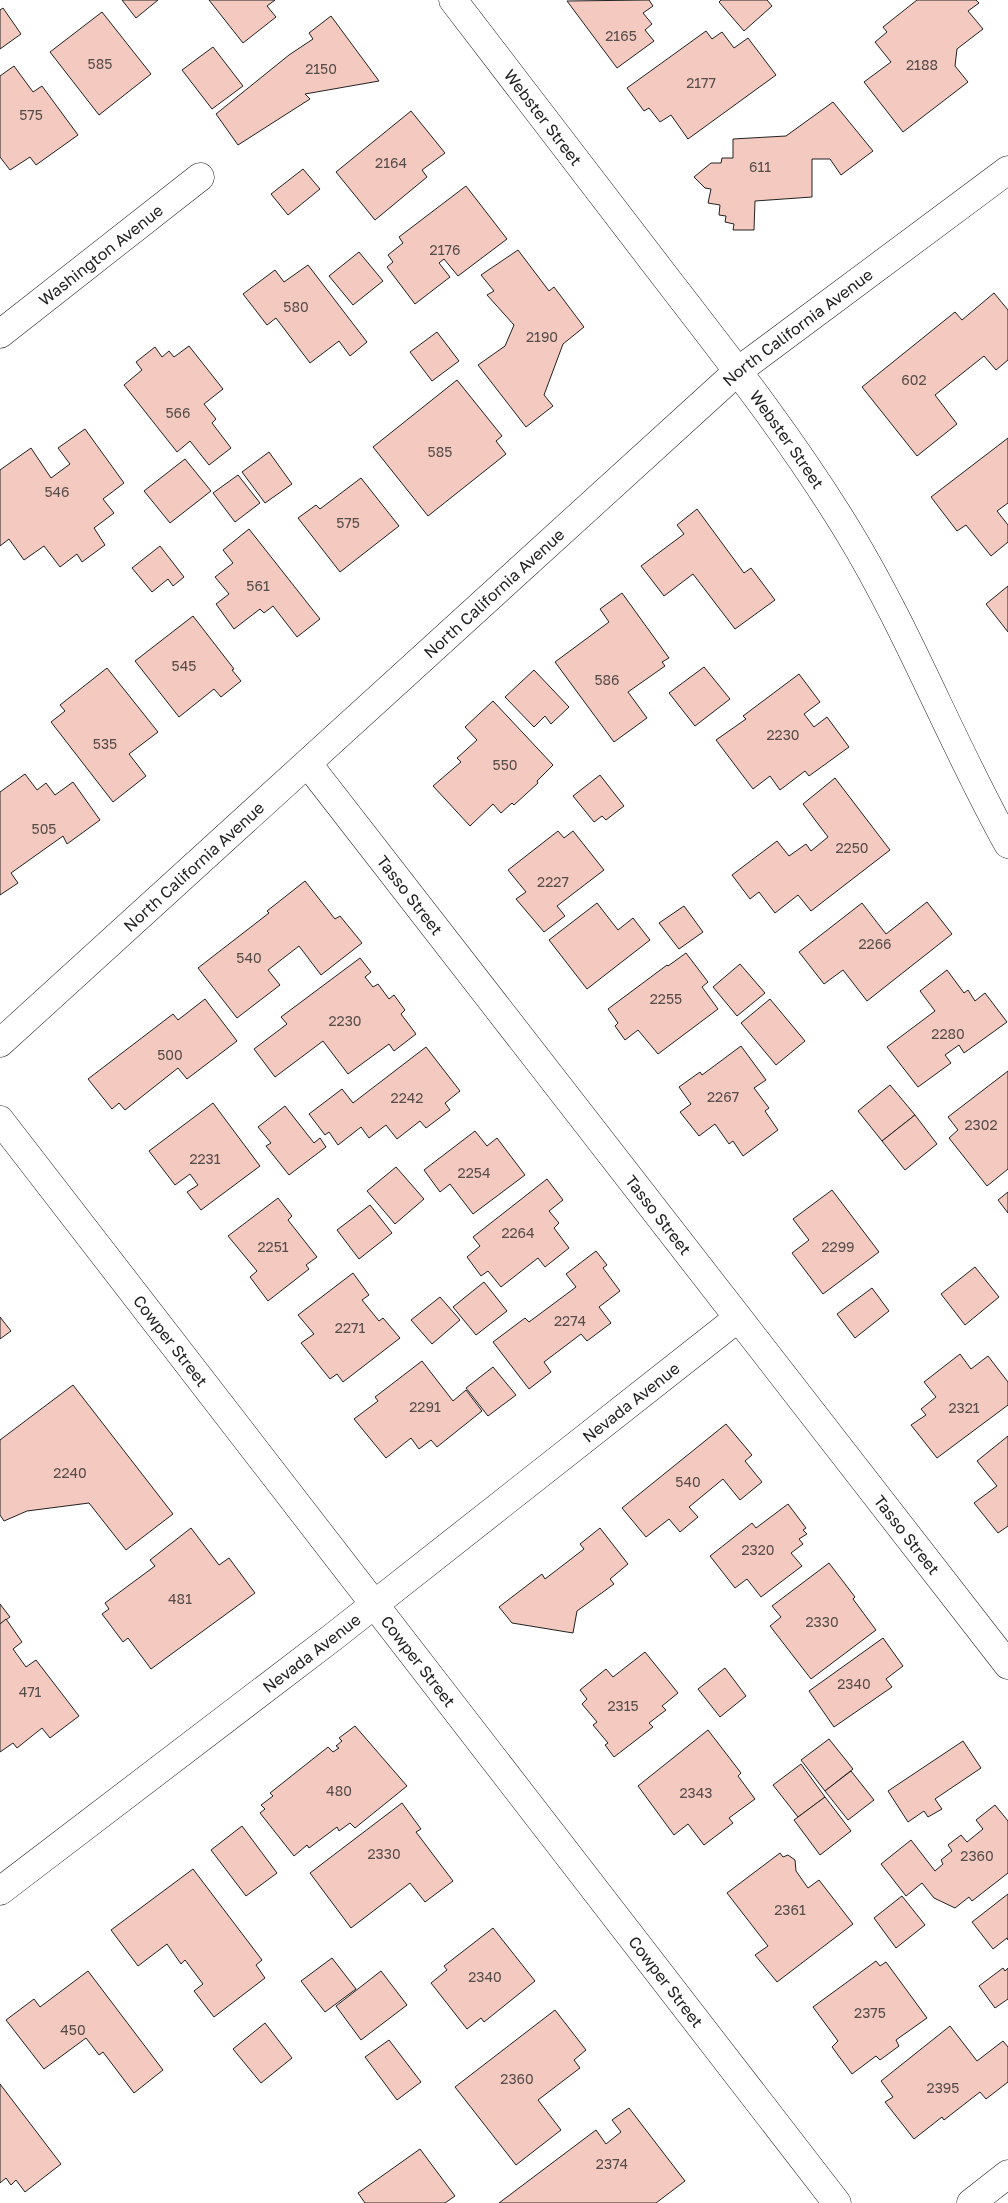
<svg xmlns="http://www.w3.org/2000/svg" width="1008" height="2203" viewBox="0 0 1008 2203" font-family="'Golos Text',sans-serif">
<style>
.building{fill:#f3c9c0;stroke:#222}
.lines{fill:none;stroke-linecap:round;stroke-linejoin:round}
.minor-casing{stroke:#222;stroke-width:29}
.minor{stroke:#fff;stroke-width:28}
.labels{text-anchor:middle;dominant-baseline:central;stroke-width:4;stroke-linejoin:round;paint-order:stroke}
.number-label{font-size:14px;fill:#564c4a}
.street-label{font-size:16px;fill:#222;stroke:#fff}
</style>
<rect width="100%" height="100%" fill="#fff"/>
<g class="building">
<path d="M122,0H158L136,18Z"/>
<path d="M209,0H275L267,6L276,17L243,43Z"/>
<path d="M649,0L653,6L643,13L652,24L645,30L654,41L617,68L567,1Z"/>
<path d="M721,0H767L772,6L744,31L719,2Z"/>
<path d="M917,0H976L979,3L968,11L983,29L957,49L955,66L968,82L903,132L864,82L891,62L875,42L887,32L883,27Z"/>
<path d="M3,8L21,34L0,49V10Z"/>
<path d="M102,12L151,74L99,115L50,52Z"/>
<path d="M331,16L379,81L305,94L310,99L238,145L216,114L289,55L313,39L309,33Z"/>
<path d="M706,31L712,39L722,32L734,48L748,38L776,75L688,139L671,115L660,122L649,108L644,111L627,88Z"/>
<path d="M213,47L243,86L212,109L182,70Z"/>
<path d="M14,66L33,92L42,86L78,135L36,165L30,157L10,170L0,157V76Z"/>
<path d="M833,102L873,151L841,175L830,159H812V197L755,201L754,230H733L734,224L725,222L726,216L719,215L720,205L708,203L711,189L705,188L694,177L711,163H721L722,158H733V139L786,136Z"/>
<path d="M411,111L445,153L422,170L427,177L375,220L336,172Z"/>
<path d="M303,169L320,189L288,215L271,194Z"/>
<path d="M466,186L507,239L458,276L444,259L439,263L450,277L415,304L387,267L393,262L388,255L403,243L399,237Z"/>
<path d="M518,250L549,291L554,287L584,327L563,344L544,395L553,406L526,427L478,365L505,346L514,325L487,295L494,291L481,275Z"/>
<path d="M359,252L383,281L353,305L329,276Z"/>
<path d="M308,265L367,342L350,356L339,341L310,363L276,318L267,325L243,294L275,270L284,282Z"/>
<path d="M994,293L1008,310V360L996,370L984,356L935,395L957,424L917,456L862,387L955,312L962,320Z"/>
<path d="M437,332L459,361L432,381L410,352Z"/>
<path d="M189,346L223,389L204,404L216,419L212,423L231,448L209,465L190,441L177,452L124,385L142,370L136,362L155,347L162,357L169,351L174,357Z"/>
<path d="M457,380L502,436L496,441L506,454L428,516L373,447Z"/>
<path d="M85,429L124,483L103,499L114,513L94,528L105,545L82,562L77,554L60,567L44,546L24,560L9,539L0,546V470L31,448L51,478L70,464L58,448Z"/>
<path d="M1008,438V503L997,511L1008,525V542L991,556L966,525L957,531L931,497Z"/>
<path d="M269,452L292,484L265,503L242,472Z"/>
<path d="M185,459L211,491L170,523L144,491Z"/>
<path d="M238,475L260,503L235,522L213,493Z"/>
<path d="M361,478L399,526L340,572L298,518L316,505L320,509Z"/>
<path d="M697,509L744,573L751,568L775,600L735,629L693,574L664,596L641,566L684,534L677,525Z"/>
<path d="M249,529L320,619L297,637L273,606L264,613L260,609L234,629L216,604L229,594L215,577L233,563L223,550Z"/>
<path d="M160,546L184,577L173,586L168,579L152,592L132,568Z"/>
<path d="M1008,586V632L986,604Z"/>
<path d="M622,593L669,658L662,662L665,666L628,692L647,718L614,742L555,662L609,622L600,609Z"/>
<path d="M193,616L234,669L232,670L241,681L221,697L214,689L179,717L135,661Z"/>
<path d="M704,667L730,699L695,726L669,693Z"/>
<path d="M107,668L158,732L129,754L146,776L113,802L51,722L65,711L60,705Z"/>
<path d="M534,670L569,707L551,724L545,716L534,727L505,697Z"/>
<path d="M799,674L820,702L804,714L814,727L827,717L849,747L809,776L805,771L780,790L770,776L753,789L716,740L746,719L743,716Z"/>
<path d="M493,701L553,765L537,781L538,783L514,805L512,803L501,813L493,804L470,826L433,786L461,762L457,758L477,740L465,727Z"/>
<path d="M25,774L37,790L46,783L55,795L73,782L100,820L67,844L63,836L11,873L18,883L0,895V792Z"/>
<path d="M600,775L624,806L606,820L602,816L594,822L573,796Z"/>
<path d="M835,778L890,850L811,911L798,895L775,913L759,892L750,899L732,875L777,841L789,856L806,844L811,851L828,837L803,804Z"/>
<path d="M558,831L564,838L573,831L604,870L557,906L565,916L544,932L516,899L526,892L508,870Z"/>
<path d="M305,881L335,919L340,916L362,943L321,975L299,946L268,970L280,985L237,1018L198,968L269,913L267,911Z"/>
<path d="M927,902L952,934L867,1001L843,970L824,984L799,952L862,903L886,934Z"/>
<path d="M597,903L618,930L633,918L650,940L587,989L549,940Z"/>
<path d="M684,906L703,932L679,949L659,923Z"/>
<path d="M686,953L708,982L702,987L718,1009L658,1054L638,1030L625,1040L615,1026L618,1023L608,1009L667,965L668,966Z"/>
<path d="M360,958L371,972L365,977L373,987L378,984L389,999L394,995L405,1010L401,1014L416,1034L394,1051L389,1044L348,1074L323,1041L275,1077L254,1049L287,1024L281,1017Z"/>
<path d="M740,964L765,993L737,1016L713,987Z"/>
<path d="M947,970L964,993L968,990L975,1001L985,993L1007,1022L964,1053L959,1045L945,1055L951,1063L918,1087L887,1047L935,1011L920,991Z"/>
<path d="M205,999L237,1041L187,1079L178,1068L125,1110L119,1103L112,1109L88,1079L173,1014L178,1020Z"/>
<path d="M770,999L805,1041L776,1065L741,1023Z"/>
<path d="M741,1046L766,1080L754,1088L769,1108L765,1111L778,1130L743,1156L733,1141L729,1144L715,1124L699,1136L680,1112L691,1104L679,1087L700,1072L702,1075Z"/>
<path d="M426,1047L460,1091L445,1103L450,1110L426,1128L420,1121L397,1139L386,1125L369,1138L361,1127L338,1145L329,1132L325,1135L309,1114L342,1089L353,1103Z"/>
<path d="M1008,1071V1169L987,1186L949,1138L958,1130L948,1117Z"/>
<path d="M890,1085L915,1115L882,1141L858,1111Z"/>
<path d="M213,1103L260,1166L201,1210L187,1192L198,1185L190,1174L175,1185L149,1151Z"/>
<path d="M285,1106L314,1143L320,1138L326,1147L289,1175L266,1146L271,1143L258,1127Z"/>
<path d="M915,1115L937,1144L905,1170L882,1141Z"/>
<path d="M475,1131L487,1146L497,1138L525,1175L473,1214L450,1184L440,1192L424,1170Z"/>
<path d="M396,1167L424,1199L395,1224L367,1191Z"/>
<path d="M547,1179L563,1200L549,1211L559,1223L554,1228L569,1248L545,1267L538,1258L501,1287L488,1271L481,1276L467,1257L480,1246L473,1237Z"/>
<path d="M832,1190L879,1252L823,1294L792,1253L809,1240L793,1219Z"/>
<path d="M1008,1192V1213L998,1200Z"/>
<path d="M278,1198L292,1216L288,1220L317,1257L306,1265L309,1269L268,1301L250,1277L257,1271L228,1236Z"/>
<path d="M370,1205L392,1233L359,1259L337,1230Z"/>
<path d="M596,1251L607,1265L603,1268L620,1291L599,1307L611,1323L587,1341L581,1334L544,1362L551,1372L529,1389L493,1342L525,1318L529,1322L576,1287L566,1274Z"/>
<path d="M975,1267L999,1297L965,1325L941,1294Z"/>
<path d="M353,1273L369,1295L362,1300L379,1321L383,1318L400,1338L343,1382L337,1374L330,1379L301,1343L314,1334L298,1315Z"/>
<path d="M484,1282L507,1311L476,1335L453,1307Z"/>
<path d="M872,1288L889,1311L855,1338L837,1314Z"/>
<path d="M440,1297L460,1320L432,1344L411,1320Z"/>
<path d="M0,1317L11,1331L0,1339Z"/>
<path d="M960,1354L971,1369L988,1356L1008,1382V1405L937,1458L911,1425L926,1415L921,1409L936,1397L924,1382Z"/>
<path d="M422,1361L453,1401L466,1390L482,1411L437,1447L431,1440L419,1449L411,1438L386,1458L354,1419L378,1401L375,1397Z"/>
<path d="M493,1367L516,1395L488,1416L466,1388Z"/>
<path d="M73,1385L173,1514L126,1550L89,1503L27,1511L4,1521L0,1515V1440Z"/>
<path d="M726,1424L752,1455L745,1461L762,1482L740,1500L723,1479L689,1507L698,1517L680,1532L669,1519L646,1537L622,1508Z"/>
<path d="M1008,1436V1526L998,1533L974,1503L997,1486L977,1461Z"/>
<path d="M788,1504L806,1528L803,1530L807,1534L799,1539L803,1544L791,1553L802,1566L761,1597L747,1579L735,1588L710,1556L752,1523L756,1528Z"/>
<path d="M191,1528L219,1565L229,1558L255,1593L151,1669L128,1638L123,1642L102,1614L109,1609L105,1603L155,1566L150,1560Z"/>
<path d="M600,1528L628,1564L610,1579L614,1584L577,1611L573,1633L512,1623L499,1607L542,1574L545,1579L584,1549L580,1544Z"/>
<path d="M829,1563L855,1597L853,1599L876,1630L811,1679L770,1626L781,1617L772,1606Z"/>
<path d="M0,1604L10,1617L0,1624Z"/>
<path d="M6,1619L22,1642L13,1649L26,1667L36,1660L79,1716L50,1738L42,1728L17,1748L13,1743L0,1752V1624Z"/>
<path d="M883,1638L903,1666L886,1679L892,1687L834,1727L809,1691Z"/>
<path d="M645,1652L678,1693L662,1706L666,1710L649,1723L653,1727L614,1757L605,1745L608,1743L593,1725L597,1722L582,1704L587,1699L580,1690L606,1669L613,1677Z"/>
<path d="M725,1668L746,1696L720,1717L698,1689Z"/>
<path d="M355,1726L407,1786L355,1828L350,1823L339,1831L337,1827L309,1848L307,1845L294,1856L260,1813L265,1809L261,1805L273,1796L270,1793L328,1747L333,1752L339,1748L336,1746L342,1741L339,1738Z"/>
<path d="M708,1730L741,1773L738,1776L755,1799L729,1818L733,1823L704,1845L688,1824L674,1835L638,1786Z"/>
<path d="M829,1739L853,1769L825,1791L801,1760Z"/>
<path d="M963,1741L981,1768L935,1799L942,1809L928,1817L924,1811L908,1822L888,1791Z"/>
<path d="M801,1764L825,1797L798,1817L773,1785Z"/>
<path d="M851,1771L874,1800L848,1820L825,1791Z"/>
<path d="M825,1797L851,1831L820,1855L794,1820Z"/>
<path d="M402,1803L421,1829L416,1832L453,1881L425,1902L410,1883L351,1928L310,1873Z"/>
<path d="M995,1805L1008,1821V1873L972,1901L969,1897L955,1908L934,1898L922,1883L906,1896L881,1864L911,1840L935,1871L943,1864L941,1860L952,1851L948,1845L961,1835L967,1842L983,1829L976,1820Z"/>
<path d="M242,1826L277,1873L246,1896L211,1850Z"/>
<path d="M780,1853L783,1857L788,1855L795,1860L796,1871L808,1888L819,1880L853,1924L777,1982L755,1955L768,1946L727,1893Z"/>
<path d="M193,1869L262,1960L256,1965L265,1978L214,2017L194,1991L203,1984L185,1960L181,1964L167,1944L138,1966L111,1930Z"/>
<path d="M1008,1894V1940L1007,1938L993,1949L972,1922Z"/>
<path d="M902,1896L925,1925L896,1948L874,1918Z"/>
<path d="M493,1928L535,1981L484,2022L481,2018L467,2029L431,1983L447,1970L444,1966Z"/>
<path d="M332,1958L356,1989L325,2012L301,1981Z"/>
<path d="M876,1961L880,1966L886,1962L927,2018L896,2040L899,2046L880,2060L876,2056L852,2074L832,2047L838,2041L813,2007Z"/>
<path d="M1003,1968L1005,1971L1008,1968V1999L995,2008L979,1986Z"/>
<path d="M88,1971L163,2070L134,2093L103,2052L99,2055L86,2038L44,2069L6,2020L34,1999L40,2007Z"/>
<path d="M381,1971L407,2005L361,2040L336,2006Z"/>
<path d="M555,2010L586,2050L574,2060L580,2068L538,2100L561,2130L516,2165L455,2087Z"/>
<path d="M265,2023L292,2058L261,2083L233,2049Z"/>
<path d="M950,2026L977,2061L1003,2041L1008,2047V2082L986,2099L980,2092L944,2120L942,2117L914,2139L885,2102L893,2097L881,2081Z"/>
<path d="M389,2040L421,2082L397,2100L365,2057Z"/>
<path d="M0,2084L61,2164L25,2192L16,2180L11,2185L6,2178L0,2183Z"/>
<path d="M629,2108L685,2181L656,2203H499L596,2130L606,2144L621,2132L612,2120Z"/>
<path d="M420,2149L455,2196L445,2203H365L358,2193Z"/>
</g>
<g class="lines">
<g class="minor-casing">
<g id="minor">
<path id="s1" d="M453,0C525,94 598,189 670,283C732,363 795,444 848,531C909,631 951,742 1008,844"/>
<path id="s2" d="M0,334L200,177"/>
<path id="s3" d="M308,764L1008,1665"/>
<path id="s4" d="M0,1043L738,371L1008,170"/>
<path id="s5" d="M0,1120L837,2203"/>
<path id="s6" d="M0,1891L333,1637L738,1318"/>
<path d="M971,2203L1008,2174"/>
</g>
</g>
<use href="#minor" class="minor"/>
</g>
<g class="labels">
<g class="number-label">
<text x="621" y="35">2165</text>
<text x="100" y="63">585</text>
<text x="922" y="64">2188</text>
<text x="321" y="68">2150</text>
<text x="701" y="82">2177</text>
<text x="31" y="114">575</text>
<text x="391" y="162">2164</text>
<text x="760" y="166">611</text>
<text x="445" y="249">2176</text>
<text x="296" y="306">580</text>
<text x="542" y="336">2190</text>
<text x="914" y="379">602</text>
<text x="178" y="412">566</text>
<text x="440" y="451">585</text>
<text x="57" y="491">546</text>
<text x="348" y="522">575</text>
<text x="258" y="585">561</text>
<text x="184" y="665">545</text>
<text x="607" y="679">586</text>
<text x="783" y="734">2230</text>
<text x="105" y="743">535</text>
<text x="505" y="764">550</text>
<text x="44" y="828">505</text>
<text x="852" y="847">2250</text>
<text x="553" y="881">2227</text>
<text x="875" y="943">2266</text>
<text x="249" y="957">540</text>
<text x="666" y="998">2255</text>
<text x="345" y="1020">2230</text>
<text x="948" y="1033">2280</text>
<text x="170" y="1054">500</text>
<text x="723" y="1096">2267</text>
<text x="407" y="1097">2242</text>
<text x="981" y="1124">2302</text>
<text x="205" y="1158">2231</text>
<text x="474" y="1172">2254</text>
<text x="518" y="1232">2264</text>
<text x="273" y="1246">2251</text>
<text x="838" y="1246">2299</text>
<text x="570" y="1320">2274</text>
<text x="350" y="1327">2271</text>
<text x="425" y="1406">2291</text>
<text x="964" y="1407">2321</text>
<text x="70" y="1472">2240</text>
<text x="688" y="1481">540</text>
<text x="758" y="1549">2320</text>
<text x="180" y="1598">481</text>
<text x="822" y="1621">2330</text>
<text x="854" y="1683">2340</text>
<text x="30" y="1691">471</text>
<text x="623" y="1705">2315</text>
<text x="339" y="1790">480</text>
<text x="696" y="1792">2343</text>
<text x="384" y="1853">2330</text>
<text x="977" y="1855">2360</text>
<text x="790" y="1909">2361</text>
<text x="485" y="1976">2340</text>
<text x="870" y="2012">2375</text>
<text x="73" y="2029">450</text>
<text x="517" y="2078">2360</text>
<text x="943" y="2087">2395</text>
<text x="612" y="2163">2374</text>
</g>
<g class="street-label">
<text stroke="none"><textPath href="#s1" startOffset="148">Webster Street</textPath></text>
<text stroke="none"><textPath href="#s2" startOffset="128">Washington Avenue</textPath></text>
<text stroke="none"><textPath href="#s4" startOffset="1072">North California Avenue</textPath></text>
<text stroke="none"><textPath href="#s1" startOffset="552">Webster Street</textPath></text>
<text stroke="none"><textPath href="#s4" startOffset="668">North California Avenue</textPath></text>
<text stroke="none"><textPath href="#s4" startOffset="262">North California Avenue</textPath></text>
<text stroke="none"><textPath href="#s3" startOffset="166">Tasso Street</textPath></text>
<text stroke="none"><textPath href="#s3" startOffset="571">Tasso Street</textPath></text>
<text stroke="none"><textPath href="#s5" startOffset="279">Cowper Street</textPath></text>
<text stroke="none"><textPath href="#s6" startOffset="798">Nevada Avenue</textPath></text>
<text stroke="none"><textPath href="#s3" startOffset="976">Tasso Street</textPath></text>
<text stroke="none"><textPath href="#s6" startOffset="392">Nevada Avenue</textPath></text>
<text stroke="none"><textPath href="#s5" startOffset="684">Cowper Street</textPath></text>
<text stroke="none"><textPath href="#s5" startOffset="1089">Cowper Street</textPath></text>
</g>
</g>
</svg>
